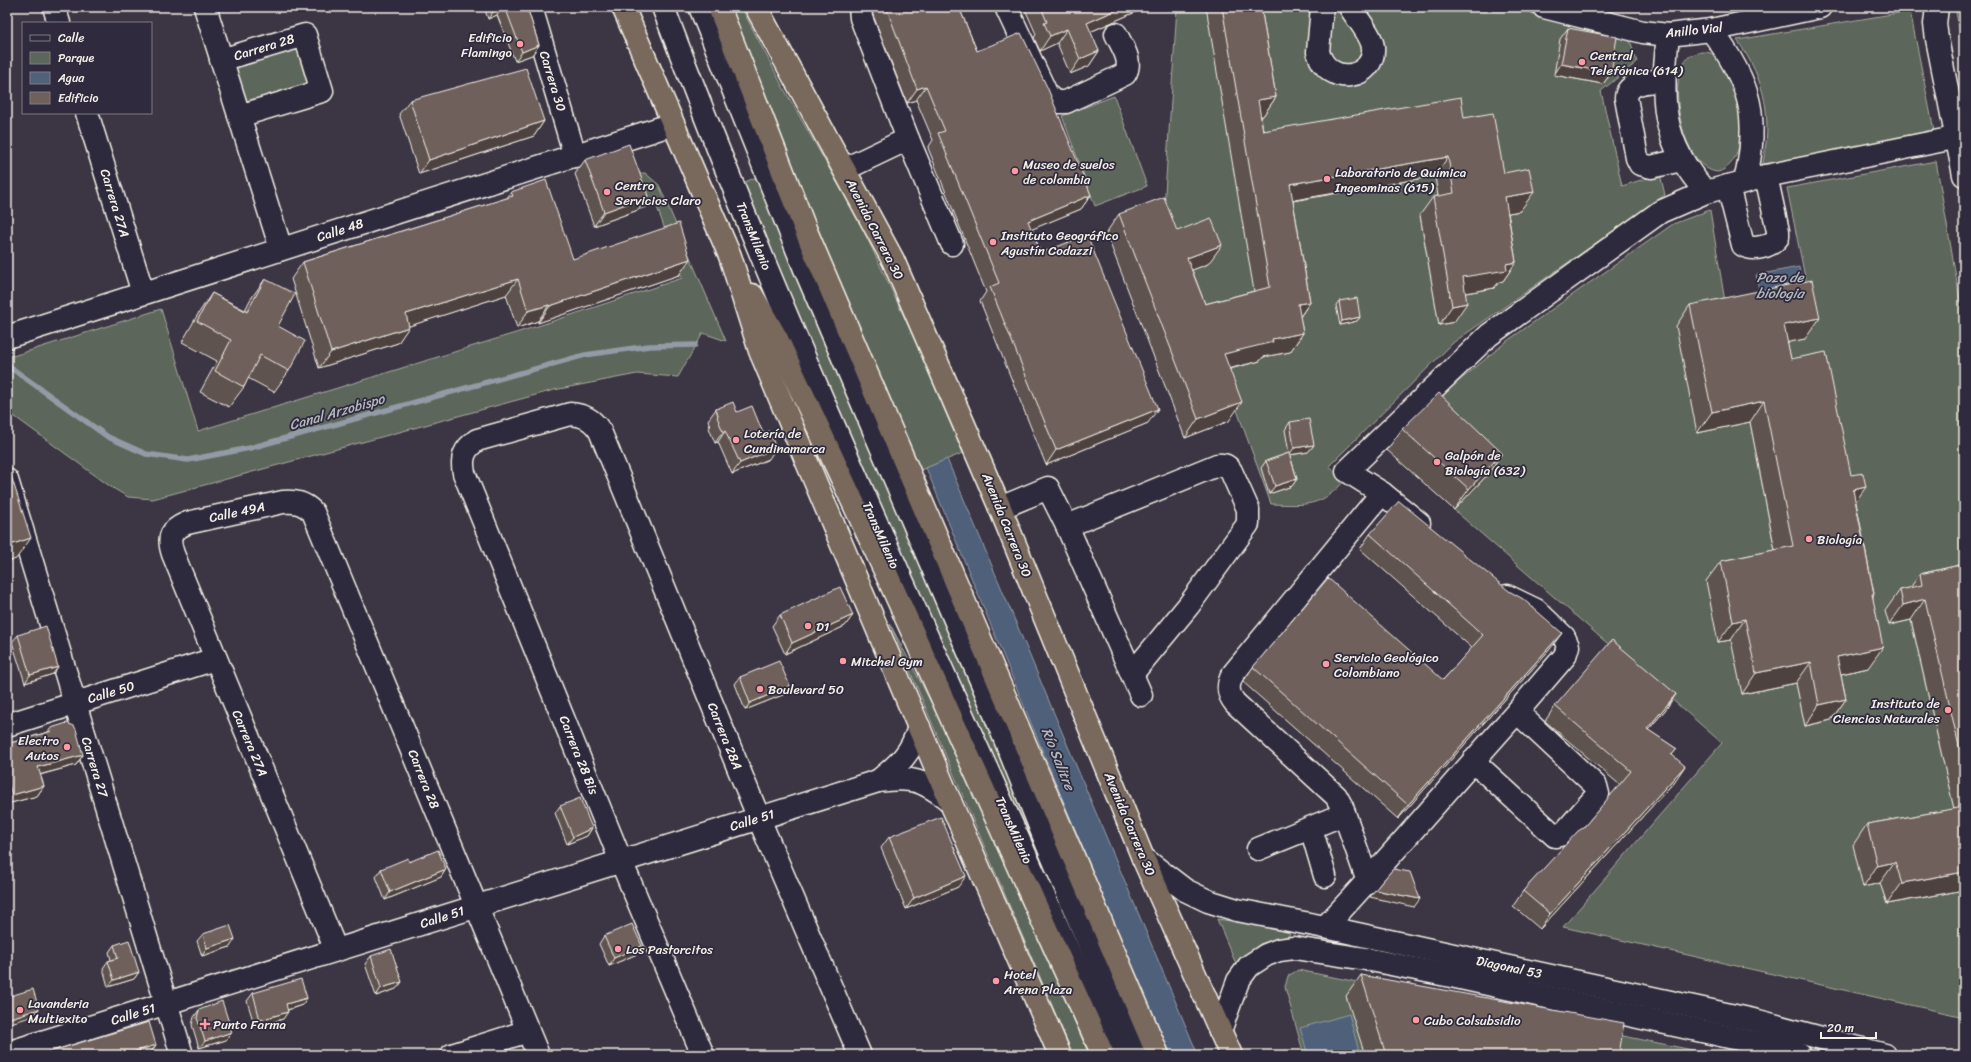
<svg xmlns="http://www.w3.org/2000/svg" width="1971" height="1062" viewBox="0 0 1971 1062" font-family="Sriracha,sans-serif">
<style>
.green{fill:#5d665a;stroke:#a8aca1;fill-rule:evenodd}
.water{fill:#50617a;stroke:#929ba6}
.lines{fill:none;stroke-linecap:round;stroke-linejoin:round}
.stream{stroke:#929ba6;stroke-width:5.5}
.minor-casing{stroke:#f4f1e8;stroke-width:25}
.highway-casing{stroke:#f4f1e8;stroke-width:25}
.minor{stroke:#2f2a3d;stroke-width:22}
.highway{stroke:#78695c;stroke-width:22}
.wall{fill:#5f534f;stroke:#f4f1e8}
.shaded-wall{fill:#4e4340;stroke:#f4f1e8}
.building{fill:#6f605c;stroke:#f4f1e8}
.poi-dot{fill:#ff9aa2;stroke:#2f2a3d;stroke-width:1.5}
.labels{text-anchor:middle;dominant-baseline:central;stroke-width:3.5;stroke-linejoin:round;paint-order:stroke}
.street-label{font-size:13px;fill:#f4f1e8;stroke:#2f2a3d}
.poi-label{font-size:13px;fill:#f4f1e8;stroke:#2f2a3d;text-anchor:start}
.water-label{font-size:14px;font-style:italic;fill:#b2b7bc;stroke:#2f2a3d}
</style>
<rect width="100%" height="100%" fill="#3c3543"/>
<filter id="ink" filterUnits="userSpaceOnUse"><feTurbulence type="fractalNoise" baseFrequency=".025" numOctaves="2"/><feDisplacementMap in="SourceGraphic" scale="8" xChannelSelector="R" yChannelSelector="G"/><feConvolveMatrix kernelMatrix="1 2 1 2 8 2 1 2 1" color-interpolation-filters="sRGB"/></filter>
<g filter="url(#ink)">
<g class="green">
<path d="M729,7H741L784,89L859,221L916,342L963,453L918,471L839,293Z"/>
<path d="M1177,7H1206L1258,207L1466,170L1438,194L1441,212L1420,216L1439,325L1492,216L1520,211L1490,191L1480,132L1250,150L1245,119L1263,116L1245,7H1515L1534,14L1629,37L1637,62L1601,91L1622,186L1660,174L1665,195L1454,342L1329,466L1346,479C1321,508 1306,505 1271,504L1164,209Z"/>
<path d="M1955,7H1964V55Z"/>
<path d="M1910,11L1935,136L1762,167C1773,118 1766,81 1737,40Z"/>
<path d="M298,45L312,87L246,108L231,63Z"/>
<path d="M1701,52C1706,52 1711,52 1715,56C1739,76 1757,160 1718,172C1683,170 1667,85 1685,61C1689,55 1695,54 1701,52Z"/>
<path d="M1114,96L1147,186L1095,206L1062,116Z"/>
<path d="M1936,161L1964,323V585L1905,595L1958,826L1880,883L1887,904L1964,890V1017L1563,927L1722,743L1454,510L1487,474L1422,412L1507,341L1673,224L1710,210L1727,314L1809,297L1787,188ZM1797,301L1776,380L1868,668L1823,678L1831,720L1805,726L1796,683L1742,694L1784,629L1718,642L1778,567L1750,422Z"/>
<path d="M645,173L659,185L726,341L703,333L678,377L637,374L554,390L153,499L128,497L111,487L7,411V351L13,356L161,309L198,431L535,327L682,278L656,204L638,210L625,174Z"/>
<path d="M761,175L930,574L1122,1055L736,186Z"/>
<path d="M890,624L971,778L1089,1055H1073Z"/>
<path d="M1217,919L1291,930L1289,936L1260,944L1236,964Z"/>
<path d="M1298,970L1717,1055H1304L1285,987L1288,976Z"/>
</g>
<g class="water">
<path d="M1799,267L1804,295L1762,304L1756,275Z"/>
<path d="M947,459L1198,1055H1168L926,468Z"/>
<path d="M1349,1014L1360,1055H1308L1300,1028Z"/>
</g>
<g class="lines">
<path class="stream" d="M7,365L108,437L146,454L188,460L250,448L585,355L649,346L695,345"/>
<g class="minor-casing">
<g id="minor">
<path d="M54,7L59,23"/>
<path d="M205,7L281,249"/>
<path d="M531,7L575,156"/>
<path d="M663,7C797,364 961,707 1115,1055"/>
<path d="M700,7L805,269L988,697L1047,844L1136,1055"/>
<path d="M1006,7L1047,95L1055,102H1066L1125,74C1133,61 1122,46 1116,34"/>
<path d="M1322,7L1318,52C1329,89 1376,78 1373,47C1371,34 1357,19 1350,7"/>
<path d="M1544,7L1643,32L1668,35L1711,30L1820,7"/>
<path d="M1937,7L1935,24L1937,39L1964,175"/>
<path d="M1711,30C1751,83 1760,117 1745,182"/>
<path d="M1668,35C1661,100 1660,141 1706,192"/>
<path d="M221,60L305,35L322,91L239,116"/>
<path d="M1663,80C1650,82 1627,81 1626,98L1637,158L1640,164L1651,167L1681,160"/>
<path d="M87,113L143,293"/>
<path d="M908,139L952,244"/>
<path d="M845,169L908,139L861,18L860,7"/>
<path d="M1728,186L1743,245C1753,251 1771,247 1778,237V231L1766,176"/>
<path d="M7,337L673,124"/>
<path d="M7,480L182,1055"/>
<path d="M1000,508L1048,488L1067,526L1141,695"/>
<path d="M1419,523L1382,493L1347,471L1489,335L1660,212L1706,192L1766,176L1964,136"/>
<path d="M1067,526L1217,465C1224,464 1227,465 1231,471L1248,509V524L1189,605L1132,674"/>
<path d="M1507,596L1536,610L1564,637L1568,646L1565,656L1517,712"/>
<path d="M7,725L215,659"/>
<path d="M878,781C899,764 911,754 919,727"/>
<path d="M1311,828L1325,876"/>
<path d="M1258,849L1344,814"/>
<path d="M1143,858L1185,890L1208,901L1237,910L1325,927L1758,1021L1885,1055"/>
<path d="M1368,882L1342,807L1336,796L1235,703C1227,693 1227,685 1233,674L1382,493"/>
<path d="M1325,927C1391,857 1453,783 1517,712L1596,786L1598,794L1563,834L1555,836L1473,761"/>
<path d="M336,950L173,554C167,536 171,530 187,523L283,502C296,501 304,503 313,512L538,1055"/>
<path d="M1220,1031L1238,981L1249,966L1266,955L1279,950L1294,948L1366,959L1451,976L1789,1050L1800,1055"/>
<path d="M7,1053L878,781C912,776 923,780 950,801"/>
<path d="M452,1055L528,1031"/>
<path d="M703,1055L621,861L464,473C461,458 464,449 477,440L570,414C584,415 592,419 600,431L765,833L860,1055"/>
</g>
</g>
<g class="highway-casing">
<g id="highway">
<path d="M623,7L730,256L760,351L950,801L1060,1055"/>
<path d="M719,7L806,231L1158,1055"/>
<path d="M756,7L893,260L1000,508L1143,858L1231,1055"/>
<path d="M752,295L777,339L885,571L1103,1055"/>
</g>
</g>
<use href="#minor" class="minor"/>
<use href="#highway" class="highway"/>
</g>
<g class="wall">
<path d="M484,7H527L539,45L532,55L515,61L497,15L488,19Z"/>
<path d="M872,7H959L977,51L1091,195L1081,209L1032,229L1041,253L1148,423L1046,465L980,301L986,292L928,148L933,140L916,100L907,103L873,15Z"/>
<path d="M1024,7H1142L1140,10L1090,32L1099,51L1089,66L1070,74L1057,43L1040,51L1034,38L1036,34Z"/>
<path d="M1206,7H1261L1276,97L1263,116H1261L1263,131L1464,118L1504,173L1520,211L1508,213L1516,262L1503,281L1499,282L1494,288L1465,293L1454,322L1439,325L1420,215L1433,197L1438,196L1435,176L1293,201L1310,302L1300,317L1303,333L1290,352L1263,357L1260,361L1230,369L1229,421L1185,438L1106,233L1119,214L1177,231L1208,264L1192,270L1205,304L1254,291Z"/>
<path d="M1568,28L1611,73L1603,84L1554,75L1560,39Z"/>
<path d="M410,100L544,121L534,136L419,174L399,114Z"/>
<path d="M585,160L638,210L594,226L575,174Z"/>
<path d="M511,192L573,259L679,275L538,323V321L517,328L506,295L409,326L398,343L319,368L291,279L303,262L507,198Z"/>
<path d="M265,279L289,371L274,392L248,378L244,387L229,407L200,392L217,361L182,342L198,314L212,293L245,310L250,300Z"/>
<path d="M1339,301L1360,317L1357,321L1340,325L1336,305Z"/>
<path d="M1690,305L1805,339L1787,342L1791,359L1856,502L1874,594L1873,596L1868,668L1841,674L1846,699L1831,720L1805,726L1796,683L1742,694L1731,640L1718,642L1706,581L1721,561L1775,550L1750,422L1697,433L1676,326Z"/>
<path d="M716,409L737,412L769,459L732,474L718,442L715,443L709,428L710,426L708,420Z"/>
<path d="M1290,422L1314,445L1308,452L1290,455L1297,479L1292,486L1269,494L1261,468L1266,461L1289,453L1285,430Z"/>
<path d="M1402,429L1502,453L1488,474L1454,510L1387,450Z"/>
<path d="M1370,534L1551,648L1398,819L1243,682L1253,667L1443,680L1472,648L1360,549Z"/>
<path d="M1964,564V890L1887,904L1880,883L1863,887L1853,845L1867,824L1954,809L1911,620L1889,625L1885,611L1900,590L1910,588L1920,574Z"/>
<path d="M780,615H853L845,626L785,654L772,626Z"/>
<path d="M18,635L53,674L25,683L12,642Z"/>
<path d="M740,677L790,686L785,694L745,710L735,684Z"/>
<path d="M1676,694L1666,709L1648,730L1677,749L1672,755L1675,781L1540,929L1513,906L1523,891L1583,828L1620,785L1545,721L1555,706Z"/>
<path d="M51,728L83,755L76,765L40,775L44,786L37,796L7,804V744L48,732Z"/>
<path d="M560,806L592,828L587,836L567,844L555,813Z"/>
<path d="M889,837L958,887L906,909L881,848Z"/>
<path d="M409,862L446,869L441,877L385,900L376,877L381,869Z"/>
<path d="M203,934L230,947L202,956L197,941Z"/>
<path d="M604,936L642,946L637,954L609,966L599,944Z"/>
<path d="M114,945L139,972L134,979L108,987L103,968L108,961L111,960L109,952Z"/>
<path d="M371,956L402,982L396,989L376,996L365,964Z"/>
<path d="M1361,975L1619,1055H1365L1346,996Z"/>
<path d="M253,993L307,998L302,1005L288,1010L283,1019L255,1027L247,1001Z"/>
<path d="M199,1010L232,1032L226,1040L199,1048L192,1025L194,1017Z"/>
</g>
<g class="shaded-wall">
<path d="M500,7H503L497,15L488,19L495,9Z"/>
<path d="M1123,7H1142L1140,10L1076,38L1087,23Z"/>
<path d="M1067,29L1057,43L1040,51L1050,36Z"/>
<path d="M539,45L532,55L515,61L522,52Z"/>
<path d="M1099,51L1089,66L1070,74L1080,59Z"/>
<path d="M1561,64L1611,73L1603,84L1554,75Z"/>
<path d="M926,86L916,100L907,103L917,89Z"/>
<path d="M1276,97L1263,116L1245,119L1258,100Z"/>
<path d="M544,121L534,136L419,174L429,160Z"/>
<path d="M1448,157L1435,176L1277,203L1290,184Z"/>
<path d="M1534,192L1520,211L1492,216L1505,197Z"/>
<path d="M1091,195L1081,209L1018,235L1028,221Z"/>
<path d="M648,196L638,210L594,226L604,212Z"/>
<path d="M1222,245L1208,264L1174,277L1187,258Z"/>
<path d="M690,259L679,275L538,323L550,306Z"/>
<path d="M1516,262L1503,281L1499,282L1494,288L1449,296L1463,277L1506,264Z"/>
<path d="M518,279L506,295L394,331L406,314Z"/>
<path d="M1310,302L1297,321L1298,304Z"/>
<path d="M1467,303L1454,322L1439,325L1452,306Z"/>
<path d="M549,305L538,321L517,328L528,311Z"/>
<path d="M1360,317L1357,321L1340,325L1342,321Z"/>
<path d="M1820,318L1805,339L1769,346L1784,325Z"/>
<path d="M409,327L398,343L319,368L331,352Z"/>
<path d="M1303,333L1290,352L1263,357L1260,361L1211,373L1224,354L1272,339Z"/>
<path d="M1764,401L1750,422L1697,433L1712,412Z"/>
<path d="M1242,402L1229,421L1185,438L1198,419Z"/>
<path d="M1158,409L1148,423L1046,465L1056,450Z"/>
<path d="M725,431L718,442L715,443L723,432Z"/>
<path d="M1314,445L1308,452L1289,455L1294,448Z"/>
<path d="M776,448L769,459L732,474L740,463Z"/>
<path d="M1502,453L1488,474L1454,510L1469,489Z"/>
<path d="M1297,479L1292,486L1269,494L1275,486Z"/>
<path d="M1866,487L1851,508L1853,490Z"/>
<path d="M31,538L16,559L7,562V546Z"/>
<path d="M1925,599L1911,620L1889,625L1903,605Z"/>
<path d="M853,615L845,626L785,654L792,643Z"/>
<path d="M1745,619L1731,640L1718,642L1733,622Z"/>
<path d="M1562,633L1551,648L1398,819L1408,805Z"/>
<path d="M1883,647L1868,668L1823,678L1837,657Z"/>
<path d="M1811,662L1796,683L1742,694L1756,673Z"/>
<path d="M58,667L53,674L25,683L30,675Z"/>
<path d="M790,686L785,694L745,710L750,703Z"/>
<path d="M1676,694L1666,709L1637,743L1647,729Z"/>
<path d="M1846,699L1831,720L1805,726L1819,705Z"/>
<path d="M83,755L76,765L31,777L38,767Z"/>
<path d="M1685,766L1675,781L1540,929L1550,914Z"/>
<path d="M44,786L37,796L7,804V802L12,795Z"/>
<path d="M592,828L587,836L567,844L573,837Z"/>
<path d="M1895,862L1880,883L1863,887L1877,866Z"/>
<path d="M446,869L441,877L385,900L390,892Z"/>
<path d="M1964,872V890L1887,904L1902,883Z"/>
<path d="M966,876L958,887L906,909L914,898Z"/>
<path d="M1375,890L1420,899L1414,907L1370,897Z"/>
<path d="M235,939L230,947L202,956L207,948Z"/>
<path d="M642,946L637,954L609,966L614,958Z"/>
<path d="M139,972L134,979L108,987L114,980Z"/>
<path d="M402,982L396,989L376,996L381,988Z"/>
<path d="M307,998L302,1005L281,1012L286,1004Z"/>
<path d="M39,1009L34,1016L7,1024V1019Z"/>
<path d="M288,1012L283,1019L255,1027L260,1020Z"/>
<path d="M232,1032L226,1040L199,1048L205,1041Z"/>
<path d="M156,1045L150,1054L147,1055H123Z"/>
</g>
<g class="building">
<path d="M505,7H527L539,45L522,52Z"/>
<path d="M886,7H959L977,51L1021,33L1048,89L1091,195L1028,221L1041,253L1087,235L1158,409L1056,450L990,287L999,283L938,133L945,131L926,86L917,89Z"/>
<path d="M1041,7H1123L1087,23L1099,51L1080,59L1067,29L1050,36L1044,23L1047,22Z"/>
<path d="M1222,7H1261L1276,97L1258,100L1263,131L1461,97L1464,118L1493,113L1504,173L1529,168L1534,192L1505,197L1516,262L1506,264L1507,270L1463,277L1467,303L1452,306L1433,197L1454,193L1448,157L1290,184L1310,302L1298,304L1303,333L1272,339L1273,342L1224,354L1242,402L1198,419L1119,214L1164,197L1177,231L1211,218L1222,245L1187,258L1205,304L1270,287Z"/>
<path d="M1568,28L1617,37L1611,73L1561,64Z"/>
<path d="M526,68L544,121L429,160L410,100Z"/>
<path d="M629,144L648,196L604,212L585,160Z"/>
<path d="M546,180L573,259L679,223L690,259L550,306L549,305L528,311L518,279L406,314L409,327L331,352L303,262L513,196L511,192Z"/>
<path d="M265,279L295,294L278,326L305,341L289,371L260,355L244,387L215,371L231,340L197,321L212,293L247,312Z"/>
<path d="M1812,280L1820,318L1784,325L1791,359L1826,352L1851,475L1863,473L1866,487L1853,490L1874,594H1872L1883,647L1837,657L1846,699L1819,705L1811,662L1756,673L1745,619L1733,622L1721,561L1793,546L1764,401L1712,412L1690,305Z"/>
<path d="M1357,298L1360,317L1342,321L1339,301Z"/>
<path d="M1439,393L1502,453L1469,489L1402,429Z"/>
<path d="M733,402L737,412L752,406L763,433L769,431L776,448L740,463L725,431L723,432L717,417L718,416L716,409Z"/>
<path d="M1309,419L1314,445L1294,448L1290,422Z"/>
<path d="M1289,453L1297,479L1275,486L1266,461Z"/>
<path d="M7,463L31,538L7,546Z"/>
<path d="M1399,501L1509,591L1523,599L1562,633L1408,805L1253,667L1328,578L1443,680L1483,635L1370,534Z"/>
<path d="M1964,564V768L1925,599L1903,605L1900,590L1922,585L1920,574Z"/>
<path d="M840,587L853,615L792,643L780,615Z"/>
<path d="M46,626L58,667L30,675L18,635Z"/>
<path d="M1612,640L1676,694L1647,729L1677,749L1671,754L1685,766L1550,914L1523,891L1578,831L1583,828L1631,771L1555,706Z"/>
<path d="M779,661L790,686L750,703L740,677Z"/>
<path d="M67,723L74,726L76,729L83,755L38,767L44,786L12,795L7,779V744L52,731L51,728Z"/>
<path d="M580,798L592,828L573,837L560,806Z"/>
<path d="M1964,807V872L1902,883L1895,862L1877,866L1867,824Z"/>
<path d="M941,817L966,876L914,898L889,837Z"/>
<path d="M438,850L446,869L390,892L381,869L408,858L409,862Z"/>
<path d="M1393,869L1410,872L1420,899L1375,890Z"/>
<path d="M632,924L642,946L614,958L604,936Z"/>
<path d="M230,925L235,939L207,948L203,934Z"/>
<path d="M129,940L139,972L114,980L108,961L118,958L114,945Z"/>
<path d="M391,949L402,982L381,988L371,956Z"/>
<path d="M1361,975L1624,1023L1619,1055H1386Z"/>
<path d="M301,979L307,998L286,1004L288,1012L260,1020L253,993Z"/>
<path d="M33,989L39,1009L7,1019V997Z"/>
<path d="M222,1001L232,1032L205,1041L197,1018L199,1010Z"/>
<path d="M149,1022L156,1045L123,1055H39Z"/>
</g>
</g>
<g class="poi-dot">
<circle cx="520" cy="44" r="4"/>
<circle cx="1582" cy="62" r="4"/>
<circle cx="1015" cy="171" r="4"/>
<circle cx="1327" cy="179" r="4"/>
<circle cx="607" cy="192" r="4"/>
<circle cx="993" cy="242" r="4"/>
<circle cx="736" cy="440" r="4"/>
<circle cx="1437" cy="462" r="4"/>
<circle cx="1809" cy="539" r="4"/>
<circle cx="808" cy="626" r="4"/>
<circle cx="843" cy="661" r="4"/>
<circle cx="1326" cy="664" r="4"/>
<circle cx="760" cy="689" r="4"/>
<circle cx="1948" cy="710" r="4"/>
<circle cx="67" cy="747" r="4"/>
<circle cx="618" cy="949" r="4"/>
<circle cx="996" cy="981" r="4"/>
<circle cx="20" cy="1010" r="4"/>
<circle cx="1416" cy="1020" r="4"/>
<path d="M203 1018h4v4h4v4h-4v4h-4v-4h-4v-4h4z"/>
</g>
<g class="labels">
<g class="street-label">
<text transform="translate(1694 30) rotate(-6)">Anillo Vial</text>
<text transform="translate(264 47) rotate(-17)">Carrera 28</text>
<text transform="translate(553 81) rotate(73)">Carrera 30</text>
<text transform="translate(115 203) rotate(73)">Carrera 27A</text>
<text transform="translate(875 229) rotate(63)">Avenida Carrera 30</text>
<text transform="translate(340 230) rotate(-18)">Calle 48</text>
<text transform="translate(754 236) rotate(68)">TransMilenio</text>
<text transform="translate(237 512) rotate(-12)">Calle 49A</text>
<text transform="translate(1007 525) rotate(68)">Avenida Carrera 30</text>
<text transform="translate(881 535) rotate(66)">TransMilenio</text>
<text transform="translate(111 692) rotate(-17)">Calle 50</text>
<text transform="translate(725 736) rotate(68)">Carrera 28A</text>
<text transform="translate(250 743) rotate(67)">Carrera 27A</text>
<text transform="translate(579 755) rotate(68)">Carrera 28 Bis</text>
<text transform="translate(95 767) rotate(73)">Carrera 27</text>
<text transform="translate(424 779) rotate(68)">Carrera 28</text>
<text transform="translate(752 820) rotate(-17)">Calle 51</text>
<text transform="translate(1130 824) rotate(67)">Avenida Carrera 30</text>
<text transform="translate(1014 830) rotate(66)">TransMilenio</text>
<text transform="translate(442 917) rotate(-18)">Calle 51</text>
<text transform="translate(1509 967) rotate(12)">Diagonal 53</text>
<text transform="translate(133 1014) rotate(-17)">Calle 51</text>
</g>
<g class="poi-label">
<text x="512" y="37" text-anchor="end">Edificio<tspan x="512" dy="15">Flamingo</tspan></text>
<text x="1590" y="55">Central<tspan x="1590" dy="15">Telefónica (614)</tspan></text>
<text x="1023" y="164">Museo de suelos<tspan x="1023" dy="15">de colombia</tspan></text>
<text x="1335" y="172">Laboratorio de Química<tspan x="1335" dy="15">Ingeominas (615)</tspan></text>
<text x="615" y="185">Centro<tspan x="615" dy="15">Servicios Claro</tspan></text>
<text x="1001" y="235">Instituto Geográfico<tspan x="1001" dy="15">Agustín Codazzi</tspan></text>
<text x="744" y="433">Lotería de<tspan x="744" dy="15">Cundinamarca</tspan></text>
<text x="1445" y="455">Galpón de<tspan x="1445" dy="15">Biología (632)</tspan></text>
<text x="1817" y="539">Biología</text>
<text x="816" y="626">D1</text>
<text x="1334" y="657">Servicio Geológico<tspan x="1334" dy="15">Colombiano</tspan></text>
<text x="851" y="661">Mitchel Gym</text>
<text x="768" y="689">Boulevard 50</text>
<text x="1940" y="703" text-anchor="end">Instituto de<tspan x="1940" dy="15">Ciencias Naturales</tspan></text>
<text x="59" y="740" text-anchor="end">Electro<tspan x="59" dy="15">Autos</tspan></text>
<text x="626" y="949">Los Pastorcitos</text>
<text x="1004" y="974">Hotel<tspan x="1004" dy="15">Arena Plaza</tspan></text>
<text x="28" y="1003">Lavanderia<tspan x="28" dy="15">Multiexito</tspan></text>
<text x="1424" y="1020">Cubo Colsubsidio</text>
<text x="213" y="1024">Punto Farma</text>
</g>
<g class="water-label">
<text x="1780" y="277">Pozo de<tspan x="1780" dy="16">biologia</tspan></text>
<text transform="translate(337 412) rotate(-16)">Canal Arzobispo</text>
<text transform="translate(1058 759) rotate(68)">Río Salitre</text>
</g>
</g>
<rect width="1971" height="1062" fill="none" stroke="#2f2a3d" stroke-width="24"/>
<rect x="12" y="12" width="1947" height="1038" fill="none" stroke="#f4f1e8" stroke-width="1.5" filter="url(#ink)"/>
<rect x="22" y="22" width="130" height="92" fill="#2f2a3d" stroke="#7e7a81"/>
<rect x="30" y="35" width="20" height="6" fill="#2f2a3d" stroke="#7e7a81"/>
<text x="58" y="42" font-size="12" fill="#f4f1e8">Calle</text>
<rect x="30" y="52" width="20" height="12" fill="#5d665a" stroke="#7e7a81"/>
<text x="58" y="62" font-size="12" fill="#f4f1e8">Parque</text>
<rect x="30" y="72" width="20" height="12" fill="#50617a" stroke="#7e7a81"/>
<text x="58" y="82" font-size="12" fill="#f4f1e8">Agua</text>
<rect x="30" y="92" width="20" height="12" fill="#6f605c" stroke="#7e7a81"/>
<text x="58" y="102" font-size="12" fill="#f4f1e8">Edificio</text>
<path d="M1821 1032v6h55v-6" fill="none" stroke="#f4f1e8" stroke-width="2"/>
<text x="1827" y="1032" font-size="12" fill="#f4f1e8" stroke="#2f2a3d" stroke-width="3" paint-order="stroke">20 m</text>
</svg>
